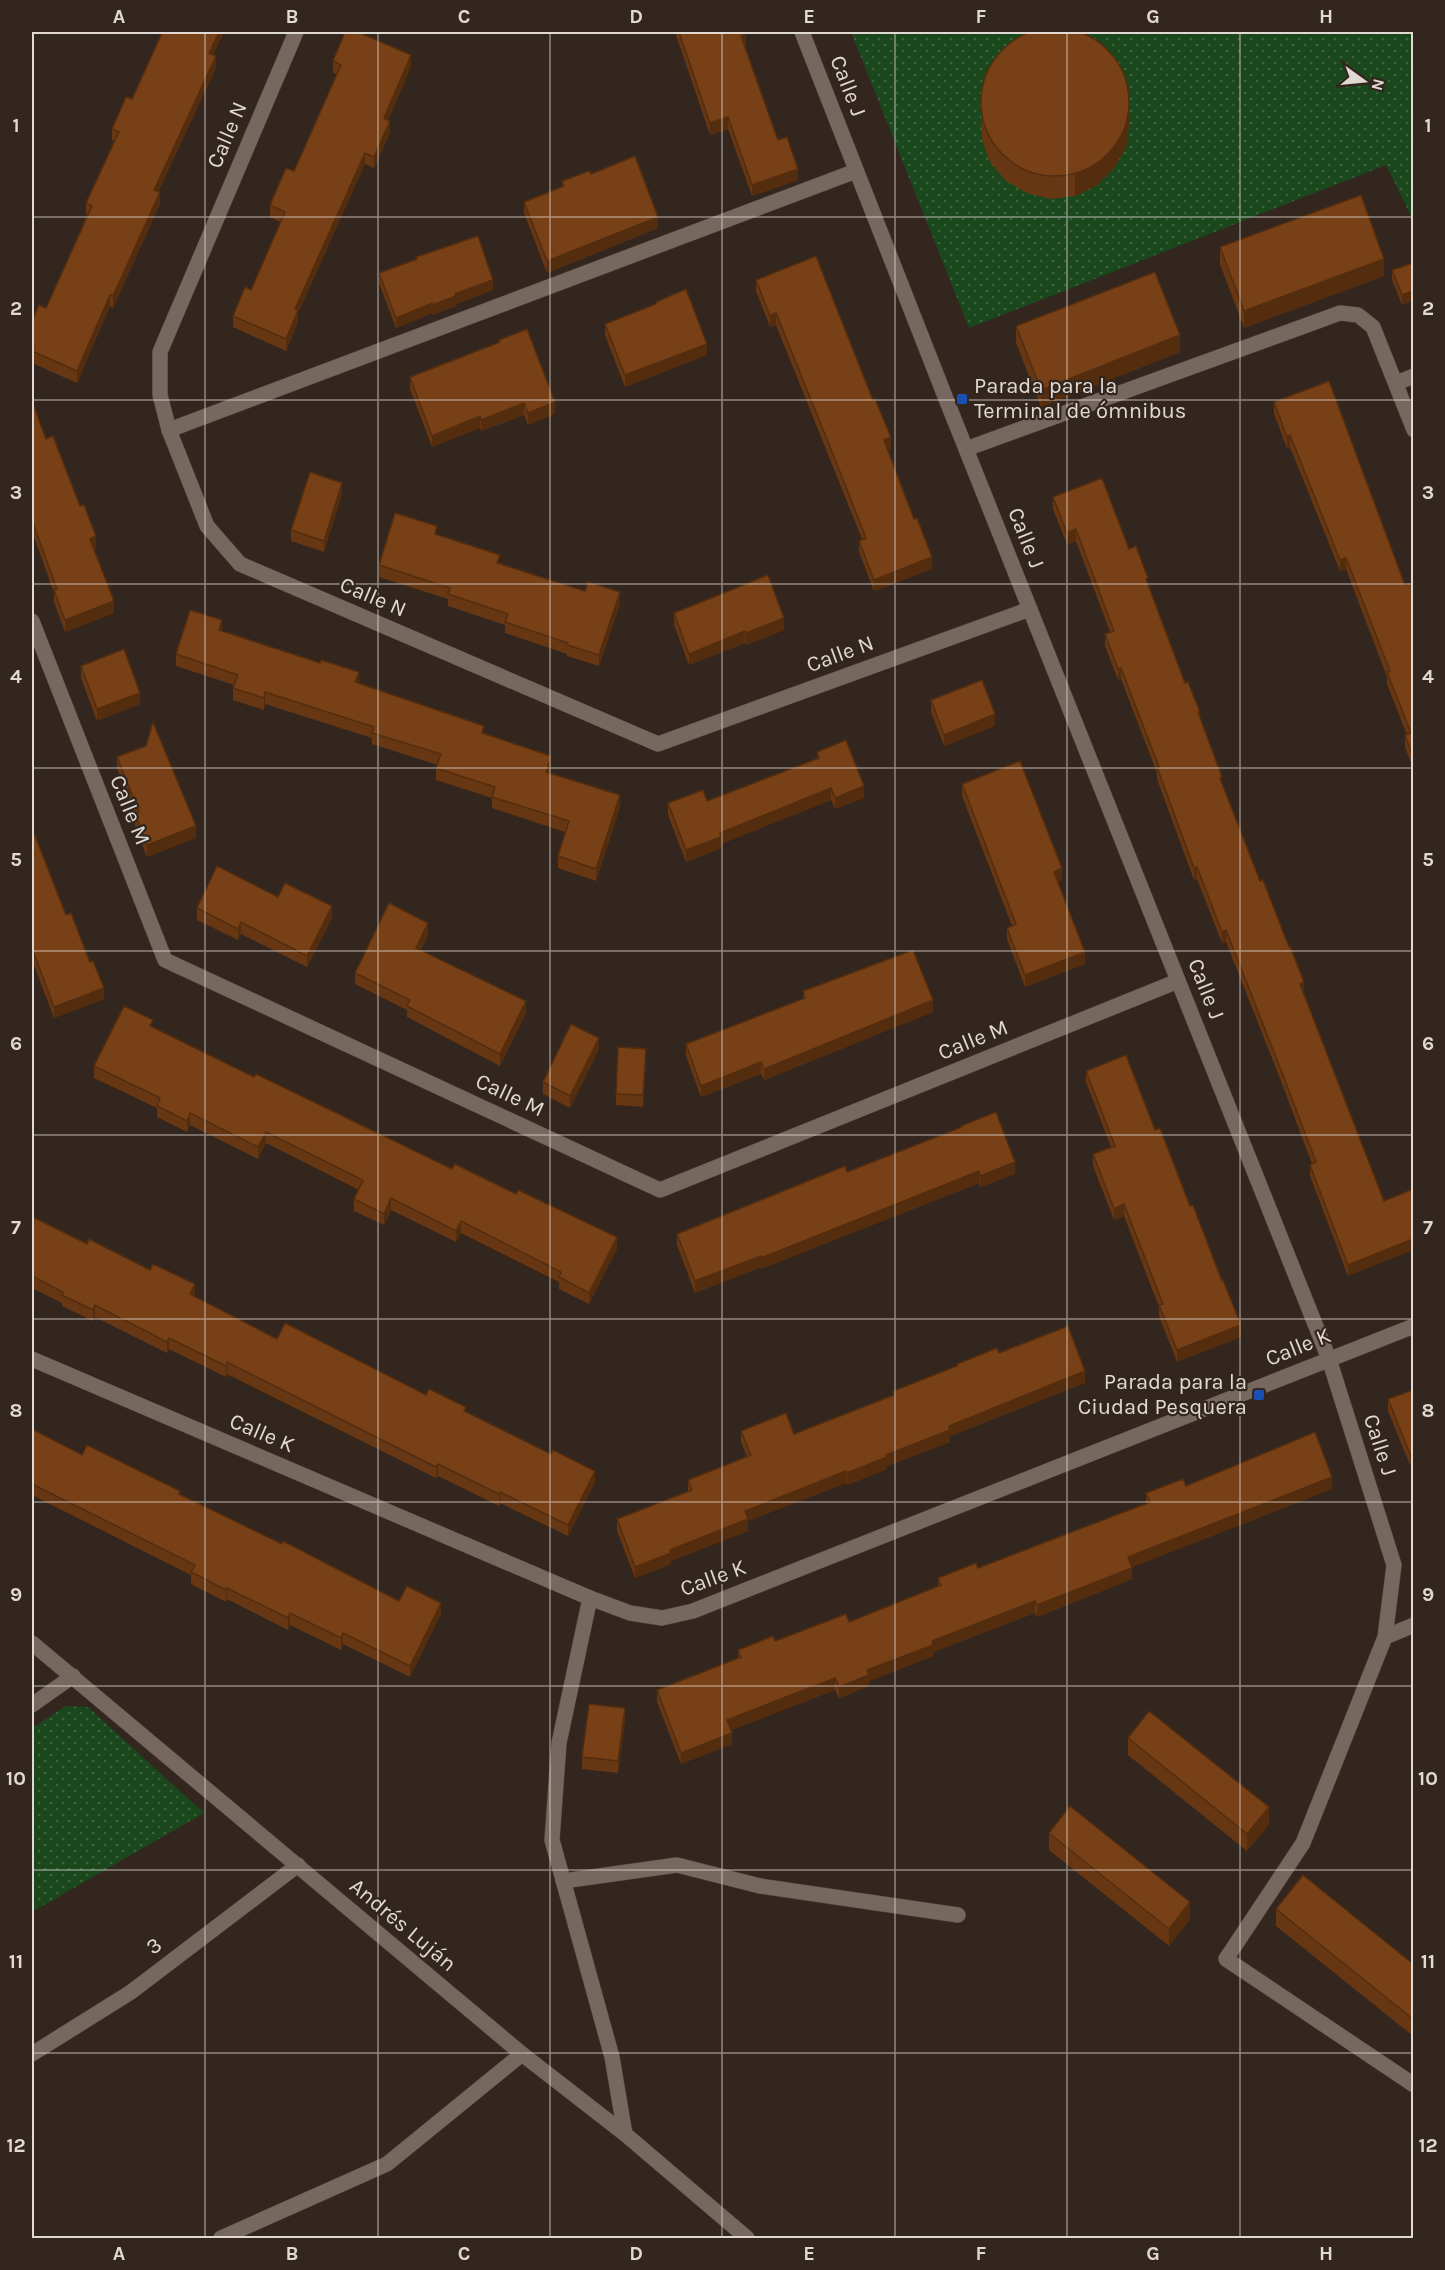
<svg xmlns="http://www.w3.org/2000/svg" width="1445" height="2270" viewBox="0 0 1445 2270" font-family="Karla,sans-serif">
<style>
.grass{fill:url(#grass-dots)}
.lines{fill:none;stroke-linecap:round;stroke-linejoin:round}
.minor-casing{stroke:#4e443c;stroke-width:16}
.tertiary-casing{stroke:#4e443c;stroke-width:16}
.minor{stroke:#76685e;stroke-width:15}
.tertiary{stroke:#76685e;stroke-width:15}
.wall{fill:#673713}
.shaded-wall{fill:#542d0f}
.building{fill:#784016;stroke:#542d0f;stroke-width:1.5}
.grid{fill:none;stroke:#e1d9d4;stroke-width:1.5;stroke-opacity:0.55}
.transit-dot{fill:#1a4fb4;stroke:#32261e;stroke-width:2}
.labels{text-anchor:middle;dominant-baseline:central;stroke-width:4.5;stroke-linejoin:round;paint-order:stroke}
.street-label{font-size:22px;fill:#e1d9d4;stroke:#32261e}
.poi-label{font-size:22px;fill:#e1d9d4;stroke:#32261e;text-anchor:start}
.neatline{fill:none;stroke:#e1d9d4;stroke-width:2}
.grid-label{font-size:20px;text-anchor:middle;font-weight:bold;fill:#e1d9d4}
</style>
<defs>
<pattern id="grass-dots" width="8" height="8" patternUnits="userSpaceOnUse" patternTransform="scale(1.5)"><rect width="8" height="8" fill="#1b471d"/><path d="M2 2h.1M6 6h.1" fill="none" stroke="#3c613d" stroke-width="1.8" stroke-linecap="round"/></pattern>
</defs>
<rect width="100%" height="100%" fill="#32261e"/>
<g class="grass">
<path d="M851,32H1413V220L1386,165L969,328Z"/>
<path d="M66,1706L88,1707L204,1813L32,1912V1728Z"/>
</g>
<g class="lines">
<g class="minor-casing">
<g id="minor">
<path d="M296,32L160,352V395L169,430L207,526L240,564L658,744L1030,609"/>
<path d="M1396,383L1414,376"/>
<path d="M948,404L966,449L1340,313L1358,315L1373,327L1414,430"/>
<path d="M169,430L856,171"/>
<path d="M32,621L165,960L660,1190L1178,981"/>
<path d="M1329,1359L1394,1565L1385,1637L1303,1843L1226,1959L1414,2085"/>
<path d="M590,1598L559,1743L552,1840L612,2057L625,2134"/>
<path d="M1385,1637L1414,1625"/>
<path d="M32,1705L73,1676"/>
<path d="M563,1881L677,1865L760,1886L958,1915"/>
<path d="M32,2054L131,1992L298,1865"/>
<path d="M221,2238L387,2164L522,2054"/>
</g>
</g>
<g class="tertiary-casing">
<g id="tertiary">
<path d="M802,32L948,404"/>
<path d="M966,449L1329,1359"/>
<path d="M32,1359L590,1598L630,1613L662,1618L693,1611L1414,1326"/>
<path d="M32,1643L522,2054L625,2134L747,2238"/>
</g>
</g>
<use href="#minor" class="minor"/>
<use href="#tertiary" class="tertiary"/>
</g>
<g class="wall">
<path d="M675,32H745L746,46H745L778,140L798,180L752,196L728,129L710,135Z"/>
<path d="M213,55L216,68L158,192L160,204L113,308L110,306L77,383L32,363V321L46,308L87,215H86V203L114,141L112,140V129Z"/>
<path d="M333,61L411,67L388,120L390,133L374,168L365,164L298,313V322L286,351L233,327V316L251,290L281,222L270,217V205L294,171L337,74L333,73Z"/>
<path d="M981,93L1129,123L1126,147L1114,168L1097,185L1075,196L1051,199L1027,193L1006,181L990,162L982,140Z"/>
<path d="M562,181L658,228L547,273L524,213V202L562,186Z"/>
<path d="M1220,247L1384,276L1244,328L1220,264Z"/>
<path d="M416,257L493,290L456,304V306L432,315V313L396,328L379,283V273L416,260Z"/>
<path d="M1413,263L1402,305L1392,280V270Z"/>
<path d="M756,280L891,449L888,450L932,569L874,591L859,552V541L862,539L776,325L770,327L756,291Z"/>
<path d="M656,302L707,355L625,387L605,335V324L656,304Z"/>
<path d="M1016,326L1180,352L1041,407L1016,343Z"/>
<path d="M499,340L555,414L528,425L524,415L481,431L480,428L432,447L410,389V377L499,342Z"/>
<path d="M32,401L46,439L96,548L94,549L114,613L65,632L54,602V593L32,531Z"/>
<path d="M1274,402L1405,585L1413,593V768L1405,747V735H1407L1387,684V677L1346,569L1340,571L1290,447L1287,448L1274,414Z"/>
<path d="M342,494L324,552L291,541V530Z"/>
<path d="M1053,497L1129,549L1148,586L1185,683L1200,717L1222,783L1384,1201L1348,1276L1310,1176V1165L1312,1164L1281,1081L1226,942L1222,943L1197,879L1194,880L1157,779V773L1121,679L1118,680L1105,646V634L1110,632L1076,541L1067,544L1053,509Z"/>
<path d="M437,535L500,563L620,604L599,666L567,656V654L505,633V625L448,606V599L379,577V565Z"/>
<path d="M674,613L784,630L746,645L745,643L689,665L674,625Z"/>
<path d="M222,631L359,684L484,733L551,767L550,773L620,807L596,881L558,868V856L565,832L492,808V798L436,780V768L438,765L372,744V738L265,704L264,710L233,700V688L234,685L176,666V654Z"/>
<path d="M81,666L140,704L97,721L81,678Z"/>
<path d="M931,700L995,726L944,746L931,712Z"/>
<path d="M146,746L196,838L147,857L135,825V814L117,768V757Z"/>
<path d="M817,752L864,798L835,809L831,800L721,844V848L686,862L668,815V803L707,801L817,759Z"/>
<path d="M962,784L1062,880L1058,882L1085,964L1025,987L1007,939V928L1012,926L962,796Z"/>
<path d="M32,828L66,915L104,999L54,1018L32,960Z"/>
<path d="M278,897L332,918L307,967L241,934L238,940L197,920V908Z"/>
<path d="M428,935L421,950L526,1013L500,1066L407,1017V1010L355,984V973Z"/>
<path d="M803,991L933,1012L764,1080L761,1074L701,1097L686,1056V1044L803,999Z"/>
<path d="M153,1027L254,1077L617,1249L589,1304L559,1289V1282L461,1233L456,1242L391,1210L384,1225L354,1211V1199L359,1190L266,1143L258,1159L190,1125L187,1132L157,1117V1108L94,1078V1066Z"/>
<path d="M599,1049L570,1108L543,1094V1082Z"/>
<path d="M646,1060L643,1107L616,1105V1094Z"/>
<path d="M1086,1071L1155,1130L1241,1337L1177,1362L1159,1316V1307L1124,1216L1114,1220L1093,1166V1154L1111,1147L1086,1082Z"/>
<path d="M961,1126L1015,1174L980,1187L979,1183L761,1269V1267L695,1293L677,1245V1234L847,1172L961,1128Z"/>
<path d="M32,1221L194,1296L277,1339L426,1395L466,1412L595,1482L568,1536L500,1503L499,1506L438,1476L436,1478L227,1374L226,1377L169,1349L167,1353L95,1317L93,1321L62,1306V1303L32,1288Z"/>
<path d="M999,1353L1085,1383L950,1436V1442L887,1466V1469L847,1485L846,1483L748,1521V1531L671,1561V1564L635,1578L617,1531V1519L688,1492V1480L747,1457L741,1442V1431L794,1434L893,1395V1391L957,1366V1364Z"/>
<path d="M1413,1390V1464L1410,1465L1388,1411V1399Z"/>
<path d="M32,1429L82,1455L180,1494L399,1601L441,1614L410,1677L343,1644L341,1650L290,1625L288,1630L227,1599L226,1602L191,1584V1575L32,1495Z"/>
<path d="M1186,1486L1332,1489L1132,1567V1579L1037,1617L1035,1613L933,1652V1656L869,1681V1686L839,1698L835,1690L731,1730L732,1744L681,1764L657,1702V1690L738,1658V1650L849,1622L938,1587V1578L978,1568L1146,1504V1493Z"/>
<path d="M625,1720L618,1773L582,1769V1757Z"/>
<path d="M1128,1738L1269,1824L1247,1851L1128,1755Z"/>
<path d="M1049,1833L1190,1919L1169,1946L1049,1850Z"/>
<path d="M1276,1909L1413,1964V2036L1276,1926Z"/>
</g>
<g class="shaded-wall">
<path d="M219,32H224L209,65V53Z"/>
<path d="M746,34V46L741,47V36Z"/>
<path d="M411,55V67L384,130V118Z"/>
<path d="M216,56V68L154,201V190Z"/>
<path d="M1129,101V123L1126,147L1114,168L1097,185L1075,196V173Z"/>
<path d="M728,117V129L710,135V123Z"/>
<path d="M390,121V133L374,168V157Z"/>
<path d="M365,153V164L298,313V322L286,351V339L295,309Z"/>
<path d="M798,169V180L752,196V185Z"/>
<path d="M160,192V204L113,308V296Z"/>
<path d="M658,217V228L547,273V261Z"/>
<path d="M1384,259V276L1244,328V311Z"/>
<path d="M493,280V290L456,304V306L432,315V305L455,294Z"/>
<path d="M1413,291V301L1402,305V295Z"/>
<path d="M110,295V306L77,383V371Z"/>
<path d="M432,303V313L396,328V318Z"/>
<path d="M776,313V325L770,327V316Z"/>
<path d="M1180,335V352L1041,407V390Z"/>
<path d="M707,344V355L625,387V375Z"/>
<path d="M555,402V414L528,425V413Z"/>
<path d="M524,403V415L481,431V420Z"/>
<path d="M480,416V428L432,447V436Z"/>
<path d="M1290,435V447L1287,448V437Z"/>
<path d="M891,437V449L884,451V440Z"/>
<path d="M342,483V494L324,552V541Z"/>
<path d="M1076,529V541L1067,544V533Z"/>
<path d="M96,536V548L90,550V539Z"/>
<path d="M932,557V569L874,591V580Z"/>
<path d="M1346,558V569L1340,571V560Z"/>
<path d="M620,592V604L599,666V655Z"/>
<path d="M114,601V613L65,632V620Z"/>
<path d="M784,618V630L746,645V633Z"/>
<path d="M222,620V631L219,630Z"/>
<path d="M745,631V643L689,665V654Z"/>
<path d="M1121,668V679L1118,680V669Z"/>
<path d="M359,672V683L355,682Z"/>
<path d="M265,692V704L264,710V698Z"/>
<path d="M140,693V704L97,721V709Z"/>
<path d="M995,714V726L944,746V735Z"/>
<path d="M551,756V767L546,783V772Z"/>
<path d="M864,786V798L835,809V798Z"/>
<path d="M831,788V800L721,844V848L686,862V850L720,833Z"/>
<path d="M620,795V807L596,881V869Z"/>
<path d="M196,826V838L147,857V845Z"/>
<path d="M1197,867V879L1194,880V868Z"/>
<path d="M1062,868V880L1054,883V872Z"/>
<path d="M332,906V918L307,967V956Z"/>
<path d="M241,922V934L238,940V929Z"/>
<path d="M428,923V935L416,959V948Z"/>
<path d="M1226,930V942L1222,943V932Z"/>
<path d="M1085,952V964L1025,987V975Z"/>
<path d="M1304,982V994L1300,996V984Z"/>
<path d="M104,988V999L54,1018V1007Z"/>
<path d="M933,1000V1012L764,1080V1069Z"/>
<path d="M526,1001V1013L500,1066V1054Z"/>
<path d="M599,1038V1049L570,1108V1096Z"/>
<path d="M646,1049V1060L643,1107V1095Z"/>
<path d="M761,1062V1074L701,1097V1086Z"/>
<path d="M190,1113V1125L187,1132V1121Z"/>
<path d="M266,1132V1143L258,1159V1147Z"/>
<path d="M1015,1162V1174L980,1187V1176Z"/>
<path d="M979,1171V1183L761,1269V1258Z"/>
<path d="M391,1198V1210L384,1225V1214Z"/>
<path d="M1124,1204V1216L1114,1220V1209Z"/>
<path d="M461,1221V1233L456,1242V1231Z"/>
<path d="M617,1237V1249L589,1304V1293Z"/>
<path d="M1413,1239V1250L1348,1276V1265Z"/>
<path d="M761,1256V1267L695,1293V1281Z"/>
<path d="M195,1284V1296L190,1305V1294Z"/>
<path d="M95,1305V1317L93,1321V1310Z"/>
<path d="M1241,1325V1337L1177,1362V1350Z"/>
<path d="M169,1338V1349L167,1353V1342Z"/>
<path d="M227,1362V1374L226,1377V1366Z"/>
<path d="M1085,1371V1383L950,1436V1442L887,1466V1469L847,1485V1473L949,1426Z"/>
<path d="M1413,1452V1464L1410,1465V1454Z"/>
<path d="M438,1464V1476L436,1478V1467Z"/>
<path d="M595,1471V1482L568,1536V1525Z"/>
<path d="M846,1471V1483L748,1521V1531L671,1561V1564L635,1578V1567L745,1511Z"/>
<path d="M1332,1477V1489L1128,1569V1557Z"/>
<path d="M500,1492V1503L499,1506V1494Z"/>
<path d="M1132,1568V1579L1037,1617V1605Z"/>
<path d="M227,1588V1599L226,1602V1590Z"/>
<path d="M1035,1601V1613L933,1652V1656L869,1681V1686L839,1698V1687L867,1670L932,1641Z"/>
<path d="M441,1603V1614L410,1677V1666Z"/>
<path d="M290,1613V1625L288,1630V1618Z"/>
<path d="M343,1633V1644L341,1650V1638Z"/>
<path d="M835,1678V1690L727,1732V1720Z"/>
<path d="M625,1708V1720L618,1773V1761Z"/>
<path d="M732,1733V1744L681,1764V1753Z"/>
<path d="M1269,1807V1824L1247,1851V1834Z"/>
<path d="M1190,1902V1919L1169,1946V1929Z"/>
</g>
<g class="building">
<circle cx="1055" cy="102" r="74"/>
<path d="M165,32H219L209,53L216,56L154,190L160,192L113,296L110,295L77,371L32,351V321L39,305L46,308L92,206L86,203L119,132L112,129L126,97L132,99L162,33H164Z"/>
<path d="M345,32H358L411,55L384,118L390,121L374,157L365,153L295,309L298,311L286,339L233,316L245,287L251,290L285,212L270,205L286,168L294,171L341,65L333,61Z"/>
<path d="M679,32H745L746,34L741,36L778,140L787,137L798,169L752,185L728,117L710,123Z"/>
<path d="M635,156L658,217L547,261L524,202L564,186L562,181L589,171L591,174Z"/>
<path d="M1361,195L1384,259L1244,311L1220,247Z"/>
<path d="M478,236L493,280L455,294L456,296L432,305V303L396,318L379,273L417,259L416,257Z"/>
<path d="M816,256L873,400L875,399L891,437L884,440L914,519L917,518L932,557L874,580L859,541L866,538L835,459L776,313L770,316L756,280Z"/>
<path d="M1413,263V291L1402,295L1392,270Z"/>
<path d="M1155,272L1180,335L1041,390L1016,326Z"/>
<path d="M686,289L707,344L625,375L605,324L656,304V302Z"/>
<path d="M527,329L555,402L528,413L524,403L481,420L480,416L432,436L410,377L500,342L499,340Z"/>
<path d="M1329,381L1405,585L1410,583L1413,593V757L1405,735L1411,733L1387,672L1390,671L1346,558L1340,560L1290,435L1287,437L1274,402Z"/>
<path d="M32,401L46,439L53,436L80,506L84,505L96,536L90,539L114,601L65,620L54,590L57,589L32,520Z"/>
<path d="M310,472L342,483L324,541L291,530Z"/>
<path d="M1102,478L1129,549L1136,546L1148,578L1146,579L1185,683L1188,682L1200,712H1198L1222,777L1220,778L1260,881L1263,880L1289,947L1290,946L1304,982L1300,984L1384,1201L1413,1189V1239L1348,1265L1310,1165L1316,1162L1281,1070L1226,930L1222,932L1197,867L1194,868L1157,767H1159L1121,668L1118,669L1105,634L1114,631L1076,529L1067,533L1053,497Z"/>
<path d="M395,513L437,526L435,534L500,555L497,563L585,591L588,582L620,592L599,655L567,645L568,643L505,622L508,614L448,594L450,588L379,565Z"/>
<path d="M768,575L784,618L746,633L745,631L689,654L674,613Z"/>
<path d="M190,610L222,620L219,630L320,663L321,660L359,672L355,682L484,726L482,733L551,756L546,772L620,795L596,869L558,856L569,821L492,797L495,787L436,768L441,754L372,733L374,727L265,692L264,698L233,688L238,675L176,654Z"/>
<path d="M124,649L140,693L97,709L81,666Z"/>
<path d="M982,680L995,714L944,735L931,700Z"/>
<path d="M153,722L196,826L147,845L135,814L139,812L117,757L146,746Z"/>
<path d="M846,740L864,786L835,798L831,788L720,833L721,837L686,850L668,803L703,790L707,801L819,758L817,752Z"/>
<path d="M1020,761L1062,868L1054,872L1085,952L1025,975L1007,928L1016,924L962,784Z"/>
<path d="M32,828L66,915L71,913L90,962L93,961L104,988L54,1007L32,948Z"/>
<path d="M217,866L278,897L285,883L332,906L307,956L241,922L238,929L197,908Z"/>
<path d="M389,903L428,923L416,948L526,1001L500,1054L407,1006L410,1000L355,973Z"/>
<path d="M913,950L933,1000L764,1069L761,1062L701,1086L686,1044L805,998L803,991Z"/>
<path d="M124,1006L153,1020L150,1026L254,1077L256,1074L452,1169L455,1164L516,1194L518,1190L617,1237L589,1293L559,1277L561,1272L461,1221L456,1231L391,1198L384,1214L354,1199L363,1180L266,1132L258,1147L190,1113L187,1121L157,1106L160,1098L94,1066Z"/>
<path d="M571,1024L599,1038L570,1096L543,1082Z"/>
<path d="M618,1047L646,1049L643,1095L616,1094Z"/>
<path d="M1126,1055L1155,1130L1160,1128L1190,1206L1193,1205L1222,1281L1223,1280L1241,1325L1177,1350L1159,1305L1163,1304L1124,1204L1114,1209L1093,1154L1115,1146L1086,1071Z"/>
<path d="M996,1112L1015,1162L980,1176L979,1171L761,1258V1256L695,1281L677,1234L845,1166L847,1172L962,1127L961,1126Z"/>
<path d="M33,1217L87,1244L89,1239L150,1270L153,1264L195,1284L190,1294L277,1339L285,1323L426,1395L429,1389L466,1407L464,1411L551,1454L553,1450L595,1471L568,1525L500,1492L499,1494L438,1464L436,1467L227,1362L226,1366L169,1338L167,1342L95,1305L93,1310L62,1295L63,1292L32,1276V1221Z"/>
<path d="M1068,1326L1085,1371L949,1426L950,1430L886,1455L887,1457L847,1473L846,1471L745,1511L748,1519L670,1550L671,1553L635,1567L617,1519L692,1490L688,1480L751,1455L741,1431L786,1413L794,1434L894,1395L893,1391L957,1366V1364L997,1348L999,1353Z"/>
<path d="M1413,1390V1452L1410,1454L1388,1399Z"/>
<path d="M32,1429L82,1455L87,1445L180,1491L179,1494L282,1544L283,1541L399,1601L407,1586L441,1603L410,1666L343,1633L341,1638L290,1613L288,1618L227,1588L226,1590L191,1572L195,1565L32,1484Z"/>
<path d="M1315,1432L1332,1477L1128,1557L1132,1568L1037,1605L1035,1601L932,1641L933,1645L867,1670L869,1675L839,1687L835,1678L727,1720L732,1733L681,1753L657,1690L741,1657L738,1650L773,1636L775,1641L846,1614L849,1622L941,1585L938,1578L976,1563L978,1568L1150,1502L1146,1493L1183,1479L1186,1486Z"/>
<path d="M589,1704L625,1708L618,1761L582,1757Z"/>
<path d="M1149,1711L1269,1807L1247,1834L1128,1738Z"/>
<path d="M1070,1806L1190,1902L1169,1929L1049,1833Z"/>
<path d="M1303,1875L1413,1964V2019L1276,1909Z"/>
</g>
<path class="grid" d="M205,32V2238M378,32V2238M550,32V2238M722,32V2238M895,32V2238M1067,32V2238M1240,32V2238M32,217H1414M32,400H1414M32,584H1414M32,768H1414M32,951H1414M32,1135H1414M32,1319H1414M32,1502H1414M32,1686H1414M32,1870H1414M32,2053H1414"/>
<g class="transit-dot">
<rect x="956" y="393" width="12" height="12" rx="3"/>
<rect x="1253" y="1389" width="12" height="12" rx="3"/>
</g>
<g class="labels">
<g class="street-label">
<text transform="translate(848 86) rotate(69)">Calle J</text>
<text transform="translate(227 135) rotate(-67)">Calle N</text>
<text transform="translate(1026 538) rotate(68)">Calle J</text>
<text transform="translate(373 597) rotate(23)">Calle N</text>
<text transform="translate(840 654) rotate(-20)">Calle N</text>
<text transform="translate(130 810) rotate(68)">Calle M</text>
<text transform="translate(1206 989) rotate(68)">Calle J</text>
<text transform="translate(973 1040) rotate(-22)">Calle M</text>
<text transform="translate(510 1095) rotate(25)">Calle M</text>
<text transform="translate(1298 1347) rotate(-22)">Calle K</text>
<text transform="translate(262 1433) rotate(23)">Calle K</text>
<text transform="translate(1380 1445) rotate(72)">Calle J</text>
<text transform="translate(713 1578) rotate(-20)">Calle K</text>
<text transform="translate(403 1925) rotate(40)">Andrés Luján</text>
<text transform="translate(154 1946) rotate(-37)">3</text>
</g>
<g class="poi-label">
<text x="974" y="386">Parada para la<tspan x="974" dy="25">Terminal de ómnibus</tspan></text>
<text x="1247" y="1382" text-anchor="end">Parada para la<tspan x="1247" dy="25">Ciudad Pesquera</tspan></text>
</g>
</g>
<rect width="1445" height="2270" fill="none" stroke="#32261e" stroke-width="66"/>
<g transform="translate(1364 81) rotate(105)" stroke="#32261e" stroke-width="4.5" paint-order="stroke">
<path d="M0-4.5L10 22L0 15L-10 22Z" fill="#e1d9d4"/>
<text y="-9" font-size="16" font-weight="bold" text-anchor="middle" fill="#e1d9d4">N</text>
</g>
<rect x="33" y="33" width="1379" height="2204" class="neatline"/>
<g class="grid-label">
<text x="119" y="23">A</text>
<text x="292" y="23">B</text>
<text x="464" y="23">C</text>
<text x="636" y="23">D</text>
<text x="809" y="23">E</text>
<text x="981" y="23">F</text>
<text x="1153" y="23">G</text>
<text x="1326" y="23">H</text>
<text x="16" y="132">1</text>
<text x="1428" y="132">1</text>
<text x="16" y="315">2</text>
<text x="1428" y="315">2</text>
<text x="16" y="499">3</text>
<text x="1428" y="499">3</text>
<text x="16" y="683">4</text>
<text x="1428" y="683">4</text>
<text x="16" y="866">5</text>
<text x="1428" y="866">5</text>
<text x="16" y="1050">6</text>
<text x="1428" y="1050">6</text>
<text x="16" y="1234">7</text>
<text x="1428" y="1234">7</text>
<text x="16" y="1417">8</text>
<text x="1428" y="1417">8</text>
<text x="16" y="1601">9</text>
<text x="1428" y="1601">9</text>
<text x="16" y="1785">10</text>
<text x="1428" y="1785">10</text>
<text x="16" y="1968">11</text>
<text x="1428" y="1968">11</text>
<text x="16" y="2152">12</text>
<text x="1428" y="2152">12</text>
<text x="119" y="2260">A</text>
<text x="292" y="2260">B</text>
<text x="464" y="2260">C</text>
<text x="636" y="2260">D</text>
<text x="809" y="2260">E</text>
<text x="981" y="2260">F</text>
<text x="1153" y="2260">G</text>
<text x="1326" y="2260">H</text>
</g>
</svg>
